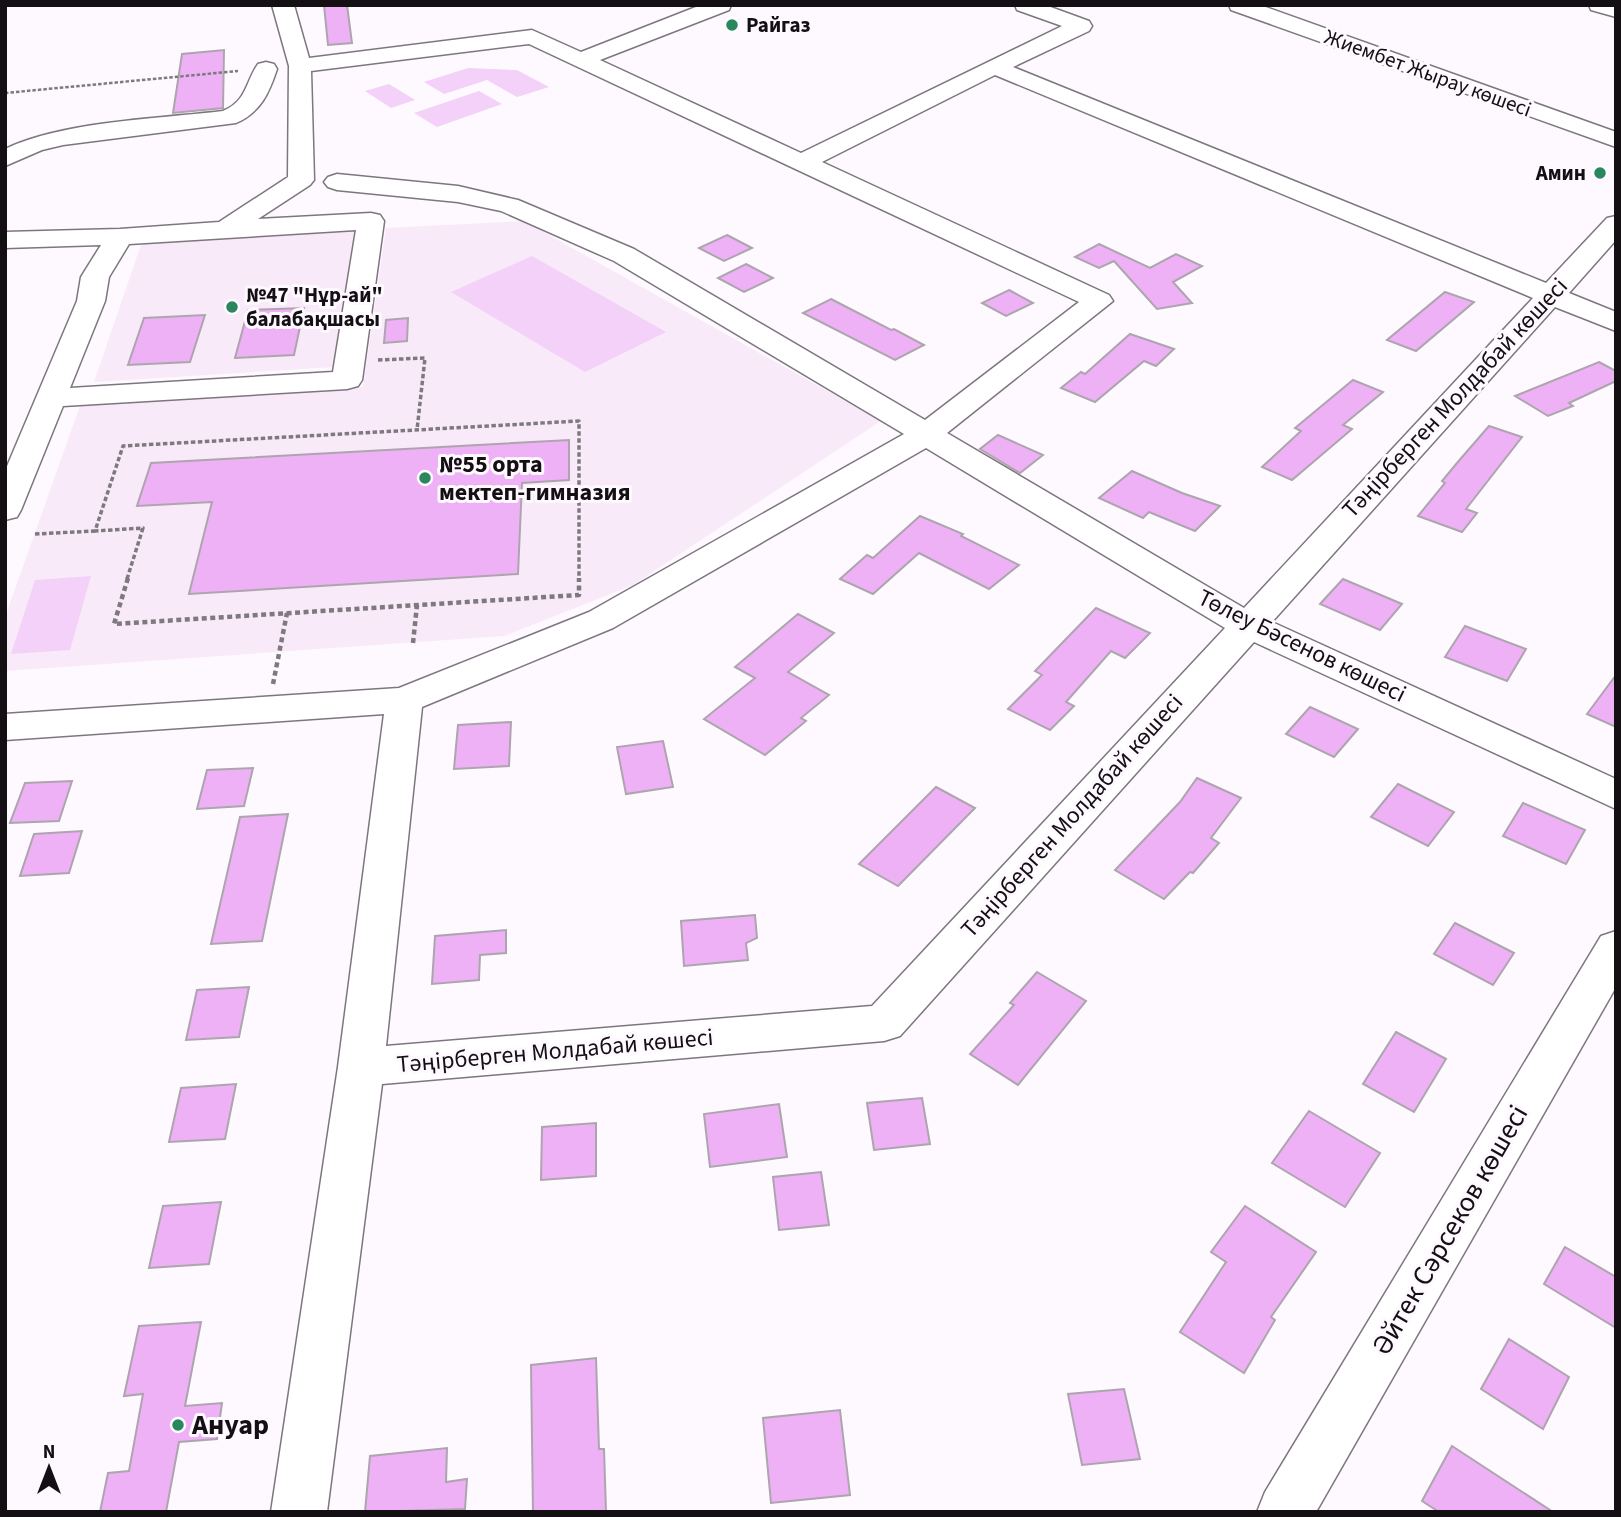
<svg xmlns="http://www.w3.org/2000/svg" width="1621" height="1517" viewBox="0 0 1621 1517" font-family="'Source Sans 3',sans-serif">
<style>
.built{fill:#f9eafa}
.green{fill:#f4d1f8}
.building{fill:#efb1f6;stroke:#ada5ae;stroke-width:2}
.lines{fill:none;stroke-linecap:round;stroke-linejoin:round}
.minor-casing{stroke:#7e767f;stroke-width:3}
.path-far2{stroke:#7e797f;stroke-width:2.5;stroke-dasharray:3.5 2;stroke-linecap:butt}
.path-far1{stroke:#7e797f;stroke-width:3.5;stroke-dasharray:4.5 2.5;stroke-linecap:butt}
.path{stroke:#7e797f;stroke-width:4.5;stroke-dasharray:5 3.5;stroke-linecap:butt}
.minor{fill:#fff;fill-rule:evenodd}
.poi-dot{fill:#2a865d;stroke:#fef8ff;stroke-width:2.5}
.labels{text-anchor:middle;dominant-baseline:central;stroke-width:6;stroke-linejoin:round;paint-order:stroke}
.far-poi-label{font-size:21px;font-weight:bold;fill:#130f13;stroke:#fef8ff;text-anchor:start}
.far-street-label{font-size:21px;fill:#130f13;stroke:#fef8ff}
.street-label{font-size:24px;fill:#130f13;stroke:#fef8ff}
.poi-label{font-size:24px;font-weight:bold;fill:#130f13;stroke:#fef8ff;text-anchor:start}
.near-street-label{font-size:28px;fill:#130f13;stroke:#fef8ff}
.near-poi-label{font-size:28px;font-weight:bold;fill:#130f13;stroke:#fef8ff;text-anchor:start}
</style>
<rect width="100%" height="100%" fill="#fef8ff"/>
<g class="built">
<path d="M524,221L881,421L633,585L504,636L5,671V617L81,403L363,387L386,228Z"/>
<path d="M357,228L335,367L94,382L143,239Z"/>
</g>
<g class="green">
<path d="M468,68L517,70L549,87L517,97L487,80L444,94L424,82Z"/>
<path d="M389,84L415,100L391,108L365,91Z"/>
<path d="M479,91L502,104L437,127L414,113Z"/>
<path d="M532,256L666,332L585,372L451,292Z"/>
<path d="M91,576L70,650L11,654L35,580Z"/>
</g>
<g class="building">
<path d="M324,5H347L352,43L328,45Z"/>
<path d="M224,50L223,108L173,113L182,54Z"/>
<path d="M727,235L752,248L724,261L699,248Z"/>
<path d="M1099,244L1150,268L1176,254L1202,266L1173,282L1192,303L1157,309L1114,261L1099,268L1075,257Z"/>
<path d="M746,264L773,278L744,292L718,278Z"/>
<path d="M1009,290L1033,303L1006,316L982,303Z"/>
<path d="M1445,292L1474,302L1416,351L1387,340Z"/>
<path d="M831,299L891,330L894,329L924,345L895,360L803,313Z"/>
<path d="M304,308L294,355L235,358L248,310Z"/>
<path d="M205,315L190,362L128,365L144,318Z"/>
<path d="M408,318L407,341L384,343L386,320Z"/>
<path d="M1130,334L1174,349L1156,366L1144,361L1095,402L1061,388L1081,372L1085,374Z"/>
<path d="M1599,362L1616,371V381L1569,403L1573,406L1548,416L1515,396Z"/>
<path d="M1353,380L1383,392L1343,425L1352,429L1292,480L1262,467L1301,431L1295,428Z"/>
<path d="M1489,426L1522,437L1466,509L1477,513L1462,532L1418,516L1445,483L1442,481L1457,463Z"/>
<path d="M998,435L1043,455L1020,473L980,449Z"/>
<path d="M569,440V480L522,483L518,574L189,594L212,502L137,506L151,463Z"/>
<path d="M1132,471L1182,493L1220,506L1195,531L1149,512L1143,518L1099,498Z"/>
<path d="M920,516L963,534L961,536L1019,565L989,589L919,553L873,594L840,579L867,555L873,558Z"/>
<path d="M1343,579L1402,604L1380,630L1320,604Z"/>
<path d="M1096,608L1150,633L1125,658L1111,651L1066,702L1074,706L1050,730L1008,709L1042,675L1035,671Z"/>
<path d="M798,614L834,633L788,672L829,695L801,718L806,721L765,755L704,719L755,678L735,667Z"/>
<path d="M1465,626L1526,649L1507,681L1445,657Z"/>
<path d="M1616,675V727L1587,714Z"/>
<path d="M1310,707L1358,729L1334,757L1286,734Z"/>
<path d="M511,722L509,766L454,769L458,725Z"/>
<path d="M663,741L673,787L626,794L617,747Z"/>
<path d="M253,768L244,806L197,809L207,770Z"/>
<path d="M1197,778L1241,798L1211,838L1219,843L1193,873L1190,872L1164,899L1115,870L1180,802Z"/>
<path d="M72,781L59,821L10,823L25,783Z"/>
<path d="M1398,784L1454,812L1428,846L1371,817Z"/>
<path d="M936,787L975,808L898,886L859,864Z"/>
<path d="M1523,803L1585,830L1566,864L1503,836Z"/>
<path d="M288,814L262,941L211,944L240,817Z"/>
<path d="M82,831L69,873L20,876L34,834Z"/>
<path d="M755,915L757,938L746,943L748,960L684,966L681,921Z"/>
<path d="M1455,923L1514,953L1493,985L1434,954Z"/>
<path d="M506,930V953L480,955L479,980L432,984L435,936Z"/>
<path d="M1037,972L1086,1001L1018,1085L970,1054L1014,1005L1010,1003Z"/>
<path d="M249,987L239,1037L186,1040L197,990Z"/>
<path d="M1396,1032L1446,1059L1414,1112L1363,1084Z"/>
<path d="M236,1084L225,1139L169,1142L181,1088Z"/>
<path d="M922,1098L930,1144L874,1150L867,1103Z"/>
<path d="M779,1104L787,1157L710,1167L704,1114Z"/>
<path d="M1309,1111L1380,1153L1345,1207L1272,1163Z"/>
<path d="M596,1123V1176L541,1180L542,1127Z"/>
<path d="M821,1172L829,1225L779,1230L773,1177Z"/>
<path d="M221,1202L209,1264L149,1268L163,1206Z"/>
<path d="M1245,1206L1316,1252L1271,1317L1275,1320L1244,1373L1180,1332L1226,1262L1211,1252Z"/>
<path d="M1565,1247L1616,1277V1328L1544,1284Z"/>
<path d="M201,1322L185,1406L222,1403L217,1439L179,1442L166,1512H100L108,1473L129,1471L143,1394L124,1396L139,1326Z"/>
<path d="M1509,1339L1569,1377L1543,1429L1481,1389Z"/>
<path d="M596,1358L599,1449H604L606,1512H533L531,1365Z"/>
<path d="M1124,1389L1140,1459L1082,1465L1068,1394Z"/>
<path d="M840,1410L850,1495L771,1503L763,1418Z"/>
<path d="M1452,1446L1553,1512H1439L1422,1501Z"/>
<path d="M447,1448L446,1482L467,1479L465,1509L365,1512L370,1456Z"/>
</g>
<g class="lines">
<g class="minor-casing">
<g id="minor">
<path d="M272,5H294L309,58L532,30L581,52L701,5H731L729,10L600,60L801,153L1062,26L1017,10L1015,5H1045L1089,21L1092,26L1089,31L1013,67L1546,283L1607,218L1616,216V240L1569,293L1616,312V331L1555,307L1272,622L1616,779V809L1254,642L900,1036L884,1041L382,1084L327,1512H271L338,1067L384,714L5,740V714L399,688L589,612L904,434L614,261L501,211L458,202L337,190L328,187L324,182L328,177L337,174L458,186L518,200L634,249L925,420L1079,302L529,44L311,71L314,180L310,185L258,219L371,213L380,215L384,221L362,380L358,386L347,389L63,406L21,510L17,517L5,520V471L77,301L81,277L101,245L5,248V232L120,229L219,222L288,177L289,66ZM995,75L1533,298L1244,608L947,433L1113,301L1109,295L822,162ZM356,230L333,372L70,388L105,301L109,277L129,244ZM926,448L1225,628L872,1006L386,1046L422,707L613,628Z"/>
<path d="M1229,5H1260L1616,132V147L1231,10Z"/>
<path d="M1589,5H1616V17L1591,10Z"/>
<path d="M266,62L274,64L277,69C269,93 261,112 236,123L63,145L42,150L5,166V149C64,121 157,119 223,111C247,101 245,83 258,64Z"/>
<path d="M1616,931V987L1316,1512H1257L1265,1492L1601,936Z"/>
</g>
</g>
<path class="path-far2" d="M5,93L238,71"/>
<g class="path-far1">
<path d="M378,360L425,358L417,430"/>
<path d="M35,534L95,531"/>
<path d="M127,579L143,528L95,531L123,446L579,421V579"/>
</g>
<g class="path">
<path d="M128,578L114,624L579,595V578"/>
<path d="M413,643L417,605"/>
<path d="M273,684L287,613"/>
</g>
<use href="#minor" class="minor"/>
</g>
<g class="poi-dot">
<circle cx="732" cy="25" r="7"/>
<circle cx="1600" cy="173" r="7"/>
<circle cx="232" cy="307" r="7"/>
<circle cx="425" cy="478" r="7"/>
<circle cx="178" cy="1425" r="7"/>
</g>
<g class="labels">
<g class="far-poi-label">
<text x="746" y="25">Райгаз</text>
<text x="1586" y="173" text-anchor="end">Амин</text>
<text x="246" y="295">№47 "Нұр-ай"<tspan x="246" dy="24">балабақшасы</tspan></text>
</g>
<g class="far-street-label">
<text transform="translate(1428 73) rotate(20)">Жиембет Жырау көшесі</text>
</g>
<g class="street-label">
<text transform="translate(1455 398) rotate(-47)">Тәңірберген Молдабай көшесі</text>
<text transform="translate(1302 646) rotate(26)">Төлеу Бәсенов көшесі</text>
<text transform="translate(1072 816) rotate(-48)">Тәңірберген Молдабай көшесі</text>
<text transform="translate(555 1051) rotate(-5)">Тәңірберген Молдабай көшесі</text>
</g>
<g class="poi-label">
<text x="439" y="464">№55 орта<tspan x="439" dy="28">мектеп-гимназия</tspan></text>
</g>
<g class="near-street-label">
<text transform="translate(1450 1230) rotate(-60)">Әйтек Сәрсеков көшесі</text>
</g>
<g class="near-poi-label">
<text x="192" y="1425">Ануар</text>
</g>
</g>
<rect width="1621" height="1517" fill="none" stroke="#130f13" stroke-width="14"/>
<g transform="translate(49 1468)" stroke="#fef8ff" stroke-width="5" paint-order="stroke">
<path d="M0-5L12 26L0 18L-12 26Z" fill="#130f13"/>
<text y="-10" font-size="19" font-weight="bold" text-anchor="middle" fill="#130f13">N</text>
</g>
</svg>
